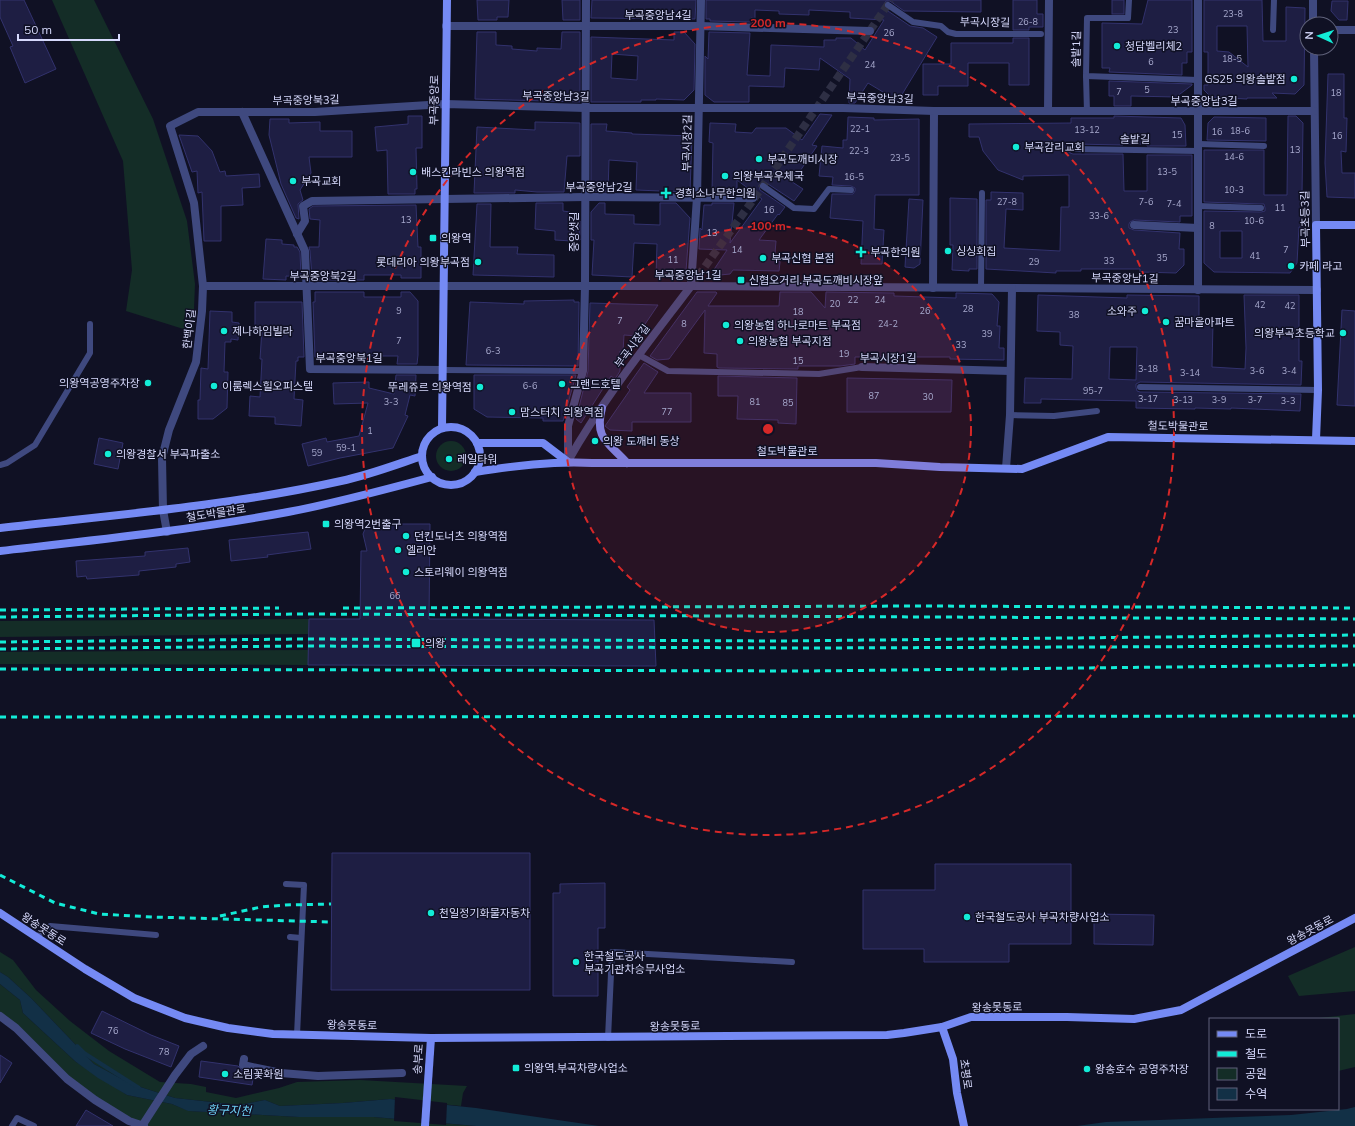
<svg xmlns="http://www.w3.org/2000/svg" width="1355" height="1126" viewBox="0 0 1355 1126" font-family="Mulish,'Noto Sans KR',sans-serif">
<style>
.green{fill:#142d27}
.water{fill:#123046}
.pier{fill:#101124}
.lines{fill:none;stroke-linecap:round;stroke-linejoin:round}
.stream{stroke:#123046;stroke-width:4}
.building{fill:#1e1e43;stroke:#32326d;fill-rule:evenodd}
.street-tunnel{stroke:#2e2f44;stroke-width:8;stroke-dasharray:8 4;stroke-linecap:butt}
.lane{stroke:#3f497f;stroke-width:6}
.street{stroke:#3f497f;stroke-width:8}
.secondary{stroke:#758af4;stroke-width:8}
.rail{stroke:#12ecd7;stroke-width:3;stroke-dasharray:6 5;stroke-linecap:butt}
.ring{fill:none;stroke:#d62828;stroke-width:2;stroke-dasharray:7 5}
.poi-dot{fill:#12ecd7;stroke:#101124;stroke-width:1.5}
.labels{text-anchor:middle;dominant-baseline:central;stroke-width:3;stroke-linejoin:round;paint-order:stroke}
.number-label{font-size:9px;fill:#a8aace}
.street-label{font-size:11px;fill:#d6d9fc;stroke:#101124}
.poi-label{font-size:11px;fill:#d6d9fc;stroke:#101124;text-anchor:start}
.water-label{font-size:12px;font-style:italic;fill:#6cd0f4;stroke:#101124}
.centre{fill:#d62828;stroke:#101124;stroke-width:2}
.ring-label{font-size:12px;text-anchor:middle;font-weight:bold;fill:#d62828;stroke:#101124;stroke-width:3;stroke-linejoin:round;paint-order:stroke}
</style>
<rect width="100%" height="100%" fill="#101124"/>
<g class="green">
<path d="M52,0H94L153,119L187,221L195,284L193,332L126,311L132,270L123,161Z"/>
<circle cx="451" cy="456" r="15"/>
<path d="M309,619V634L0,637V621Z"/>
<path d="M309,650L308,665L0,664V652Z"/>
<path d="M1355,947V991L1299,996L1288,976Z"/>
<path d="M0,952L13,960L36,990L70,1021L109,1051L160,1082L191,1084L206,1087V1092L236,1098L279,1088L297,1082L360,1080L467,1086L463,1093L461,1106L390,1099L343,1103L280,1106L265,1100L239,1105L175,1098L131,1084L94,1064L31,998L8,977L0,972Z"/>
<path d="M0,984L20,1000L23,1013L76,1062L127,1095L172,1104L189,1111L299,1117H374L476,1126H144L95,1100L0,1016Z"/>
<path d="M1355,1014V1067L1338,1071V1019H1310Z"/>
</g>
<g class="water">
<path d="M0,972L8,977L31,998L94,1064L131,1084L175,1098L239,1105L265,1100L280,1106L343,1103L390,1099L476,1108L599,1126H476L374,1117H299L188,1111L172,1104L127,1095L98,1078L76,1062L23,1013L20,1000L0,984Z"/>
<path d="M1355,1107V1126H1077L1106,1122L1291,1115L1347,1109Z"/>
</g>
<path class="pier" d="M395,1097L447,1103L446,1125L394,1121Z"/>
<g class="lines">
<path class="stream" d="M77,1046L84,1053L139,1088"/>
</g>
<g class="building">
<path d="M0,0H24L56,69L25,83L10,47L13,46L0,17Z"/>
<path d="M477,0H509L508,17H497V20H478Z"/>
<path d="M562,0H580V20H563Z"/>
<path d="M592,0H696L695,19L591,18Z"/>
<path d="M706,0H981V12L904,11L890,1H886L884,5L885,9L910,26L923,28L937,37L898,101L868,83L855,103H849L850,79L820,58L819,70L785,68L784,87L749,86V102H714L705,95V56L708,59L709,32L750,33L747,75L770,76L771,45L824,47V40H836V38H851L865,50L884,20L850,18V12L809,10V15L779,14V11L755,10V18H751V22L710,21V19H706Z"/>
<path d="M1013,0H1037V14H1043V27H1029V30H1013Z"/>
<rect x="1112" y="0" width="12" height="14"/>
<path d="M1148,0H1192V52H1187V63H1182V75L1109,72L1110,68H1102V23L1142,24Z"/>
<path d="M1204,0H1262L1263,41H1286V7L1305,8L1304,85L1295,94L1272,93L1277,98H1247V99L1211,97L1204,90V85H1208V52H1204ZM1217,26H1247L1248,67L1229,52L1217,51Z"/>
<path d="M1332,1H1348L1347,20H1339L1331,11Z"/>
<path d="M477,32H496V45L512,46V49L537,51V48L561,49L562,32H580V102L475,99Z"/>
<path d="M674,32H684L695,44L694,90L684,100L656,99V100H641V102H591V37L674,40ZM612,54L638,56L637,80L611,78Z"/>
<path d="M1013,38H1029V85H1009V63H968V86H938V95H923V64H951V43H1013Z"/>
<path d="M1328,74H1344V118H1347L1346,152L1341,151L1342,173H1355V198L1327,197L1325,163Z"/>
<path d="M1109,81L1192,84V85L1176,97L1131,96V106H1114V96H1109Z"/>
<path d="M820,114L832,115L812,145L817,146L798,174L777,172L803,189L794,201L765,182H762L759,185L760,190L785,207L779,215L778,214L759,240L776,241L775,253L780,262L779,271L733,270L730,274L720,275L713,271L727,250L699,249L700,228L702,230L704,205H712V203H734L730,243L762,199L737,180V191H734V192H712L713,143L709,142L710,123L736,124L735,132L752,133L756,128H786L802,140Z"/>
<path d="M408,116H422V148H416L417,189H415V194H388L387,150L377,151L375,127L408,124Z"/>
<path d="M1114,116L1181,118L1185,125L1186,146H1147V144H1123V145L1073,144L1069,146V149L1070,153L1073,154H1123L1124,191H1147V155H1192V216H1180V222L1134,220L1130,222L1129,224V228L1134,230L1180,233L1179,249H1184V265L1176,273L1140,272V269H1081V271H1056V273L986,269V200H991V192L1023,193V210L1006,209L1004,248L1060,251L1061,207H1069V175L1023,176V180L998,170L983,151L979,137H969V124L1071,123V118H1114Z"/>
<path d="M1288,116H1296L1303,123L1302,194H1307V227H1299L1297,263L1290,273L1214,272L1204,263V211L1261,212L1265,211V208L1264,204H1261L1204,202V150H1264V195H1287ZM1220,231H1242V258H1220Z"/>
<path d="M848,117L874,118V120L919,119V195H875L874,229L884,230L882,264H861L863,221L830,218L832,194H853L855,191V188L851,186L832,185L833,177L819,176L822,146L843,148V140H847Z"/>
<path d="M1214,117L1266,118V141L1207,140L1208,123Z"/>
<path d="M270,119H289V123L320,122V131H352V157H309L311,173L300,190L303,200L298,204L299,219L296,218L281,184L269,135Z"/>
<path d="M535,122L580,123V156H567L564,192H537L515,190V193H474L477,127L535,130Z"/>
<path d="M591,124H607L606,131L632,133V134L692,136L690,192L665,191L666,192H661V191L636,190L637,162L609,160L608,192L591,191Z"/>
<path d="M179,135L198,136L212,151L220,172L225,171L226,176L259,174L260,187L242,188L243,205L221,206V241H204L202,192L198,193L197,171L192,172Z"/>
<path d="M950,198L977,199V269H969V271L952,270L953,245H950Z"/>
<path d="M909,199L923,200L920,264L914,268L905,267Z"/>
<path d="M536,203H563V211L570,212L580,221V240H573L572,241L555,240V231L535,229Z"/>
<path d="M599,203H605V214L634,215V224L660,225V203H676L690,218L686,271L680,278L656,277L657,244L634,243L632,277L592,275L594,240H591V212Z"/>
<path d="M477,204H491L490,247H518L517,254L554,255V277L473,275Z"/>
<path d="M416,205L418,247H421V278H401V275H364V280H315V277H312L310,251L309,247H319L320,220L310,219L309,209L313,206Z"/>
<path d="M266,239L282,240V244L294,245V247H297L300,252L301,277L286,276V280L263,279Z"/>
<path d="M315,292H364V297H401V292H410L418,301V355L417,364H397L398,356H368V359L315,357L313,302H315Z"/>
<path d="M697,292H716L717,293L708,306H779L780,292H811L825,308L826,292L894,293V296L956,298V293L992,294L999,302L997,326H1000L999,348H1004V360L950,359V357H855V364L840,366H798V369L719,368L717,367V354L704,353L705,310L669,359L657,360L650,356Z"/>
<path d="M1038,295L1127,298V295L1199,296V322H1213L1212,367L1245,369L1246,348L1244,295H1299V361H1302L1301,385L1140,382L1136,384V387L1137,391L1140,392L1301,394L1300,411L1231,408V409L1195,408V409L1136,408V401L1041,399V403H1024L1025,378L1072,379L1073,346L1060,345V332L1037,331ZM1110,347H1137L1136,380L1109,379Z"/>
<path d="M574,300V302H579L578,366L466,365L470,302L524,304V301Z"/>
<path d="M255,302H302L304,357H298V361H296L294,399L303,400L301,426L275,424V417L249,416L250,396L260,397L262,359H260L262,329H255Z"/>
<path d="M590,303L658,305L637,336L624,335L623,352L620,351V371L615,379L611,376L581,423L576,419L588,371Z"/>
<path d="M1342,310L1355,311V406L1337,405Z"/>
<path d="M210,311L232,312V322L239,323L238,340L231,339V342H225L224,372H228L227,408L213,419H198V400H200L201,368L208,369Z"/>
<path d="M644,363L658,372L644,393H691V422H632V431L610,430L605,426L630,390L627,387Z"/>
<path d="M396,375H416L415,396L410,395L405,415L408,416L393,448L340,458L308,466L302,444L326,438L327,442L359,436L368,403L334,404L333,383L369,382V388L394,394Z"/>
<path d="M474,375H576L563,421H543V418L487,417L474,409Z"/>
<path d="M718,376L797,378L796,424L778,423V420L737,419L738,396H718Z"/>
<path d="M847,378L952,380L951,412H847Z"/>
<path d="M99,438L123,443L118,469L94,464Z"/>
<path d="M377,520L389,524H430L429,619L654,620L656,666L308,665L309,619H360L361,551H367L363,534L367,524L372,521Z"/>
<path d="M308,532L311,549L267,555L268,557L231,561L229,540Z"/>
<path d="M188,548L190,562L176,564V567L139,571V575L87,579L86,576L77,577L76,561L145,556V552Z"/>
<path d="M332,853H530V990H331Z"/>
<path d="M935,864H1071V944H1009V962H924V949H863V890H935Z"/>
<path d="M605,883V928H598V996H553V893H560V884Z"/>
<path d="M1094,914L1154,915L1153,945L1094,944Z"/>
<path d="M102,1011L151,1035L179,1046L171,1067L125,1049L91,1033Z"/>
<path d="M0,1055L12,1063L0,1083Z"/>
<path d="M201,1061L238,1066L242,1070L254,1073L252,1085L199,1077Z"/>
<path d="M86,1110L113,1126H76Z"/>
</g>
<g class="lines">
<path class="street-tunnel" d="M691,286L763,186L891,0"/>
<g class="lane">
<path d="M1129,0L1128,18H1087L1086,76L1198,80"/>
<path d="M888,5L913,22L941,26L948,32L956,34H1041"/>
<path d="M1273,30L1274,0"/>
<path d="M1086,76L1087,112"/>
<path d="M1199,144L1264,146"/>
<path d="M1073,149L1198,151"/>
<path d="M763,186L794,208L814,209L829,189L851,190"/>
<path d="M1198,206L1261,208"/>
<path d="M981,288L982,193"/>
<path d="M639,355L668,371L819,374L862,367"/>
<path d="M443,370L583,371"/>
<path d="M1140,387L1318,390"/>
<path d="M1010,415L1054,416L1097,411"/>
<path d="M0,465L7,463L35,445L90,353V324"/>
<path d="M286,884L304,885L297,1035"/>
<path d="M36,937L50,926L156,935"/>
<path d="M290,937L301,938"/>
<path d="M608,1038L612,952L792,962"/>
<path d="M12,1126L17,1118L34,1126"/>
</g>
<g class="street">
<path d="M1198,0V290"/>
<path d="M1313,0V24"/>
<path d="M446,26H700L870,31"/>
<path d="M1331,30H1355"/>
<path d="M1314,48L1316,225"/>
<path d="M1048,111L1049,0"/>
<path d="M242,112L305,251L310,369L443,370"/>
<path d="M1134,225L1198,228"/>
<path d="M297,234L305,221L303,206L312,201L585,197L753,198"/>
<path d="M203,286H691L1317,290"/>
<path d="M691,286L697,197L701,0"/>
<path d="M933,288L934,111"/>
<path d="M862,367L1010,371"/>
<path d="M568,461C603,399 648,343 691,286"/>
<path d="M568,462V426L583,371L585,286L586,0"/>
<path d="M1006,468L1010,415L1012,288"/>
<path d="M167,532L163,510L162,458L169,430L196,362L202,311L203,286L194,203L170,126L198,112H315L445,104L585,108H843L934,111H1314"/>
<path d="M0,1016L16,1028L67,1079L95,1100L129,1121L144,1126"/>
<path d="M244,1059L243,1065L281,1073L318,1076L402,1073"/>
<path d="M142,1126L175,1075L191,1054L203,1046"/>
</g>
<g class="secondary">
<path d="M602,408C594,438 608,442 627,463"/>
<circle cx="451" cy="456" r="29"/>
<path d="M442,428L447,0"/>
<path d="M1316,439L1318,390L1316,225H1355"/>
<path d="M477,443H543L568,462"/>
<path d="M475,472C514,466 552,461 592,463H876L940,467L1022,469L1108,437L1355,441"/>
<path d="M0,528C114,515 229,506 341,481C369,475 395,465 422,456"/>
<path d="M0,551C96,540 192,530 288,512C336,503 384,490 432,477"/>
<path d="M0,913L85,969L134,998L185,1018L228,1028L273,1034L431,1038L887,1035L904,1033L942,1027L971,1017H1067L1134,1019L1181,1010L1355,918"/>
<path d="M942,1027L953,1059L957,1093L964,1126"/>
<path d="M425,1126L431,1038"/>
</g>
<g class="rail">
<path d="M343,608L923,606L1355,608"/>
<path d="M0,610L279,608"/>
<path d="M0,617L301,614L1355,619"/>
<path d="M0,642L302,639L780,641L1355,635"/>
<path d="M0,649L299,646L811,648L1355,646"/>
<path d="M0,669L808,671L1355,665"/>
<path d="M0,717L1355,716"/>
<path d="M0,875L55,903L99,914L152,917L331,922"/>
<path d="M220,916L261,907L285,905L331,904"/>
</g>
</g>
<circle cx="768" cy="429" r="203" fill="#d62828" fill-opacity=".12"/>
<g class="ring">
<circle cx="768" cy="429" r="203"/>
<circle cx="768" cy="429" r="406"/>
</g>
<g class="poi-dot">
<circle cx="1117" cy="46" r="4"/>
<circle cx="1294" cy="79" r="4"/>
<circle cx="1016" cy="147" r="4"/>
<circle cx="759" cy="159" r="4"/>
<circle cx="413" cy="172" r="4"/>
<circle cx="725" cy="176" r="4"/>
<circle cx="293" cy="181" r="4"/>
<path d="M664 187h4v4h4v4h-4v4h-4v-4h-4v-4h4z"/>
<rect x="429" y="234" width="8" height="8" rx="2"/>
<circle cx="948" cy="251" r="4"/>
<path d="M859 246h4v4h4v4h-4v4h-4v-4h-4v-4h4z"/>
<circle cx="763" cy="258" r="4"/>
<circle cx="478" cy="262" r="4"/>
<circle cx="1291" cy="266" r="4"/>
<rect x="737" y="276" width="8" height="8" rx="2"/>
<circle cx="1145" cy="311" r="4"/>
<circle cx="1166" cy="322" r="4"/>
<circle cx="726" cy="325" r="4"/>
<circle cx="224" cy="331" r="4"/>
<circle cx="1343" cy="333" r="4"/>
<circle cx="740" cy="341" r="4"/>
<circle cx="148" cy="383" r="4"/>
<circle cx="562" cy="384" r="4"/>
<circle cx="214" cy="386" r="4"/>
<circle cx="480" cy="387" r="4"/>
<circle cx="512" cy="412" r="4"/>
<circle cx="595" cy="441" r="4"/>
<circle cx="108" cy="454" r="4"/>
<circle cx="449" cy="459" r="4"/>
<rect x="322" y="520" width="8" height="8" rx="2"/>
<circle cx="406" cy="536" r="4"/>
<circle cx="398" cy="550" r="4"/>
<circle cx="406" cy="572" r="4"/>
<rect x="411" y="638" width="10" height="10" rx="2"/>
<circle cx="431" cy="913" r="4"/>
<circle cx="967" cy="917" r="4"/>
<circle cx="576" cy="962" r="4"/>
<rect x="512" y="1064" width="8" height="8" rx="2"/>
<circle cx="1087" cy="1069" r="4"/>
<circle cx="225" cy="1074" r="4"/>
</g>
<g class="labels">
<g class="number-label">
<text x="1233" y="13">23-8</text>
<text x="1028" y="21">26-8</text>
<text x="1173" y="29">23</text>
<text x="889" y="32">26</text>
<text x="1232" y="58">18-5</text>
<text x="1151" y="61">6</text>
<text x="870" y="64">24</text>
<text x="1147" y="89">5</text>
<text x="1119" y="91">7</text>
<text x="1336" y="92">18</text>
<text x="860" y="128">22-1</text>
<text x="1087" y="129">13-12</text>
<text x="1240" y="130">18-6</text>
<text x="1217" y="131">16</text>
<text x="1177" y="134">15</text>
<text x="1337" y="135">16</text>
<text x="1295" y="149">13</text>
<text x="859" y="150">22-3</text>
<text x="1234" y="156">14-6</text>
<text x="900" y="157">23-5</text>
<text x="1167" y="171">13-5</text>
<text x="854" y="176">16-5</text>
<text x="1234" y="189">10-3</text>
<text x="1007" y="201">27-8</text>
<text x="1146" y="201">7-6</text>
<text x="1174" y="203">7-4</text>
<text x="1280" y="207">11</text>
<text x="769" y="209">16</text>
<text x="1099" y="215">33-6</text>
<text x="406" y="219">13</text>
<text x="1254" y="220">10-6</text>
<text x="1212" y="225">8</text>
<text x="712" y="232">13</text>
<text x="737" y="249">14</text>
<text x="1286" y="249">7</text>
<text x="1255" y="255">41</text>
<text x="1162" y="257">35</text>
<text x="673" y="259">11</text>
<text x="1109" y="260">33</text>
<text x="1034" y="261">29</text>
<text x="853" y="299">22</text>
<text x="880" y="299">24</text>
<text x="835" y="303">20</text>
<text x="1260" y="304">42</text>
<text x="1290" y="305">42</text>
<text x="968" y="308">28</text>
<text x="399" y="310">9</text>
<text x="925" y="310">26</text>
<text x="798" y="311">18</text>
<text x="1074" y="314">38</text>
<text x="620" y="320">7</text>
<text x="684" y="323">8</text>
<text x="888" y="323">24-2</text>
<text x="987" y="333">39</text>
<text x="399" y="340">7</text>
<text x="961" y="344">33</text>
<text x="493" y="350">6-3</text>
<text x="844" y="353">19</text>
<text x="798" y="360">15</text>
<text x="1148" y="368">3-18</text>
<text x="1257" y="370">3-6</text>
<text x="1289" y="370">3-4</text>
<text x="1190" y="372">3-14</text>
<text x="530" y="385">6-6</text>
<text x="1093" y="390">95-7</text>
<text x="874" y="395">87</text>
<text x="928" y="396">30</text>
<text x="1148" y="398">3-17</text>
<text x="1183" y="399">3-13</text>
<text x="1219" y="399">3-9</text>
<text x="1255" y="399">3-7</text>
<text x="1288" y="400">3-3</text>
<text x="391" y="401">3-3</text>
<text x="755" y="401">81</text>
<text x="788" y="402">85</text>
<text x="667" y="411">77</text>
<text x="370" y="430">1</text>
<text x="346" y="447">59-1</text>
<text x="317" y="452">59</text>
<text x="395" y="595">66</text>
<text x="113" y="1030">76</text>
<text x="164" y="1051">78</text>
</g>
<g class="street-label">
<text x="658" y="15">부곡중앙남4길</text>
<text transform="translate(985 22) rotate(1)">부곡시장길</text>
<text transform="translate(1076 49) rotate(-89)">솔밭1길</text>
<text transform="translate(556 96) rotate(1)">부곡중앙남3길</text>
<text transform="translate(880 98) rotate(2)">부곡중앙남3길</text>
<text transform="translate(306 100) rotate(-1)">부곡중앙북3길</text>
<text transform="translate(434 100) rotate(-89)">부곡중앙로</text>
<text x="1204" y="101">부곡중앙남3길</text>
<text transform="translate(1135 139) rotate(1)">솔밭길</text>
<text transform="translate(687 143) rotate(-89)">부곡시장2길</text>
<text x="599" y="187">부곡중앙남2길</text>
<text transform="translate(1305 219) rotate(-91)">부곡초등3길</text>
<text transform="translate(574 232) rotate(-90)">중앙샛길</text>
<text x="688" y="275">부곡중앙남1길</text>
<text x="323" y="276">부곡중앙북2길</text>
<text transform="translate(1125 278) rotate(1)">부곡중앙남1길</text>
<text transform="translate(189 329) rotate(-83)">한백이길</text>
<text transform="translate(632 346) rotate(-54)">부곡시장길</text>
<text x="349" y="358">부곡중앙북1길</text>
<text x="888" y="358">부곡시장1길</text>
<text transform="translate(1178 426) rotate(1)">철도박물관로</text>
<text x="787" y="451">철도박물관로</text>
<text transform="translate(216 513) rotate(-9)">철도박물관로</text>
<text transform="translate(44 929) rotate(33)">왕송못동로</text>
<text transform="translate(1310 930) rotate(-28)">왕송못동로</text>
<text transform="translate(997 1007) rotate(-1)">왕송못동로</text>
<text transform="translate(352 1025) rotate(1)">왕송못동로</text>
<text transform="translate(675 1026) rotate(-1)">왕송못동로</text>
<text transform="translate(418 1059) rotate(-86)">송부로</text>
<text transform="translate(966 1074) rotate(82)">초평로</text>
</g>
<g class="poi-label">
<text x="1125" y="46">청담벨리체2</text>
<text x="1286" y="79" text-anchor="end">GS25 의왕솔밭점</text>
<text x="1024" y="147">부곡감리교회</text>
<text x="767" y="159">부곡도깨비시장</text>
<text x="421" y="172">배스킨라빈스 의왕역점</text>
<text x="733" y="176">의왕부곡우체국</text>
<text x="301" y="181">부곡교회</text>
<text x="675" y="193">경희소나무한의원</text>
<text x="441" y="238">의왕역</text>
<text x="956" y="251">싱싱회집</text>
<text x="870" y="252">부곡한의원</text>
<text x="771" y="258">부곡신협 본점</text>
<text x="470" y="262" text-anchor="end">롯데리아 의왕부곡점</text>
<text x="1299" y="266">카페 라고</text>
<text x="749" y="280">신협오거리.부곡도깨비시장앞</text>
<text x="1137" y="311" text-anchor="end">소와주</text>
<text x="1174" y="322">꿈마을아파트</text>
<text x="734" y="325">의왕농협 하나로마트 부곡점</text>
<text x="232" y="331">제나하임빌라</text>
<text x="1335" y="333" text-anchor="end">의왕부곡초등학교</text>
<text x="748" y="341">의왕농협 부곡지점</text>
<text x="140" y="383" text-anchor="end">의왕역공영주차장</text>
<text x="570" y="384">그랜드호텔</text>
<text x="222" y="386">이룸렉스힐오피스텔</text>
<text x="472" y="387" text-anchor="end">뚜레쥬르 의왕역점</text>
<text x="520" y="412">맘스터치 의왕역점</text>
<text x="603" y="441">의왕 도깨비 동상</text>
<text x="116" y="454">의왕경찰서 부곡파출소</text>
<text x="457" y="459">레일타워</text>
<text x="334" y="524">의왕역2번출구</text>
<text x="414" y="536">던킨도너츠 의왕역점</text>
<text x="406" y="550">엘리안</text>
<text x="414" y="572">스토리웨이 의왕역점</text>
<text x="425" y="643">의왕</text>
<text x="439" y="913">천일정기화물자동차</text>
<text x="975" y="917">한국철도공사 부곡차량사업소</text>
<text x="584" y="956">한국철도공사<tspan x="584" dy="13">부곡기관차승무사업소</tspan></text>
<text x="524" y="1068">의왕역.부곡차량사업소</text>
<text x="1095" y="1069">왕송호수 공영주차장</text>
<text x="233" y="1074">소림꽃화원</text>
</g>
<g class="water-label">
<text transform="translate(229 1110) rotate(2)">황구지천</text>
</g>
</g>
<circle cx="768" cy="429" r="6" class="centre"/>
<g class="ring-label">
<text x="768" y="27">200 m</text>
<text x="768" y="230">100 m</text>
</g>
<rect x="1209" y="1018" width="130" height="92" fill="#101124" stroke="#5f617a"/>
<rect x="1217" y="1031" width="20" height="6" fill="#758af4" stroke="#5f617a"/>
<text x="1245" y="1038" font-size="12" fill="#d6d9fc">도로</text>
<rect x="1217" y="1051" width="20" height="6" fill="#12ecd7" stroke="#5f617a"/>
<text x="1245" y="1058" font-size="12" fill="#d6d9fc">철도</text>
<rect x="1217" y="1068" width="20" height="12" fill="#142d27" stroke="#5f617a"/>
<text x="1245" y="1078" font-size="12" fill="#d6d9fc">공원</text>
<rect x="1217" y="1088" width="20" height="12" fill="#123046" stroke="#5f617a"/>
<text x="1245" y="1098" font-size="12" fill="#d6d9fc">수역</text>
<g transform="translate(1319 36) rotate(273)"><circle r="19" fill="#101124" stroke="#5f617a"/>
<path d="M0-3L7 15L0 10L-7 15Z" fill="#12ecd7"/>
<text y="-6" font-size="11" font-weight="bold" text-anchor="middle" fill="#d6d9fc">N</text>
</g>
<path d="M18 34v6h101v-6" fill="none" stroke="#d6d9fc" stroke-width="2"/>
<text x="24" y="34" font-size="12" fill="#d6d9fc" stroke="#101124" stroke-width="3" paint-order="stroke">50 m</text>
</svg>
